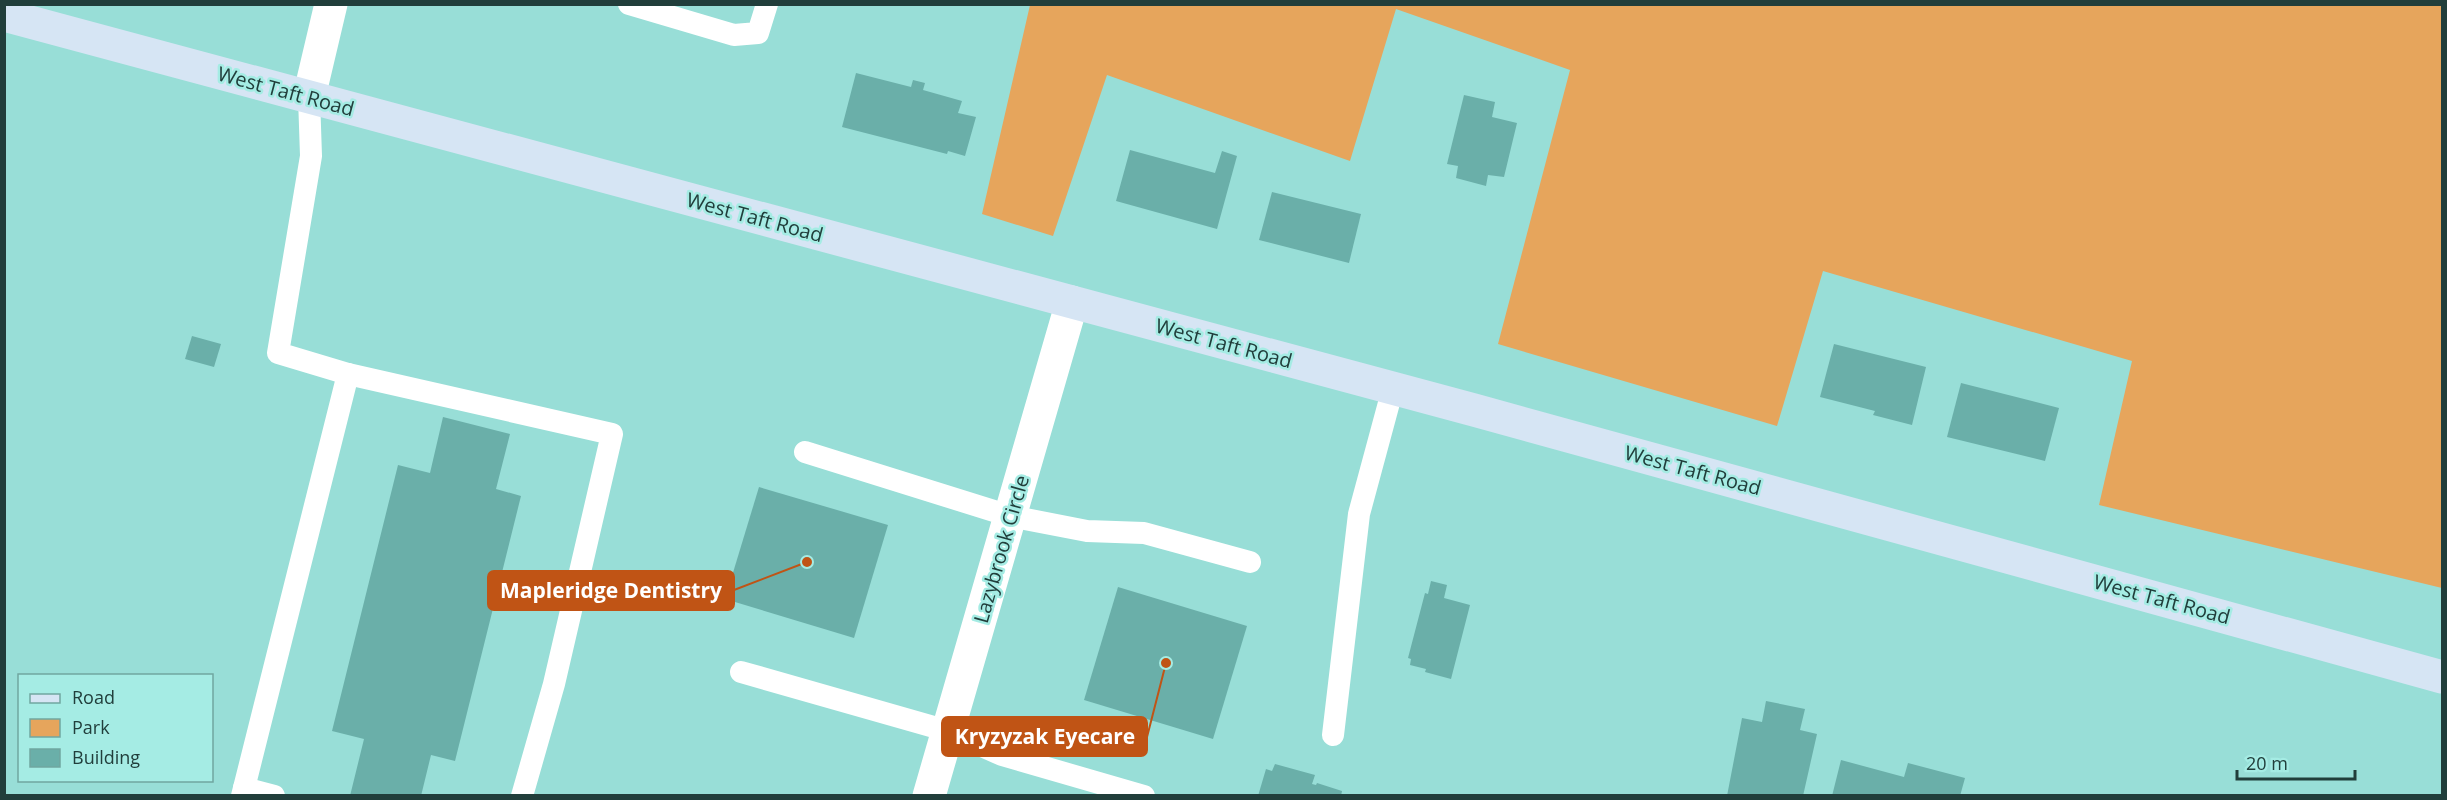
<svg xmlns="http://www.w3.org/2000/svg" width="2447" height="800" viewBox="0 0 2447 800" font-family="'Open Sans',sans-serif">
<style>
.green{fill:#e6a55c}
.building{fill:#6aafa9}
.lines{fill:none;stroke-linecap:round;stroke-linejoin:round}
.service{stroke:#fff;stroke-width:22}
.minor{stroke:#fff;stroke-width:33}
.secondary{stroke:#d6e5f4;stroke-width:33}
.labels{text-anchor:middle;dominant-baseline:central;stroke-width:5;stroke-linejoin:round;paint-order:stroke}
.street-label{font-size:20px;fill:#213e3b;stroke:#a5ece4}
.leader{fill:none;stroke:#c05415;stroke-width:2}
.callout-dot{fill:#c05415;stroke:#a5ece4;stroke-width:2}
.callout{fill:#c05415;stroke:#c05415;stroke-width:2}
.callout-label{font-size:21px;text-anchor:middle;font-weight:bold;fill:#fff}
</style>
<rect width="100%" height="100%" fill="#98ded7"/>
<path class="green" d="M1030,5H2442V588L2099,505L2132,361L1823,271L1777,426L1498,344L1570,70L1396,9L1350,161L1107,75L1053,236L982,214Z"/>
<g class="building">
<path d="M856,73L911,87L913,80L925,83L923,90L962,101L958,113L976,117L965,156L948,151L947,154L842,127Z"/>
<path d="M1464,95L1495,102L1492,117L1517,123L1504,177L1488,175L1486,186L1456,178L1458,166L1447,164Z"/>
<path d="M1130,150L1215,173L1222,151L1237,156L1217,229L1116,201Z"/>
<path d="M1272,192L1361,214L1349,263L1259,240Z"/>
<path d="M192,336L221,344L214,367L185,359Z"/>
<path d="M1834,344L1926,367L1912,425L1873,415L1875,411L1820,397Z"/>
<path d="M1961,383L2059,408L2045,461L1947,437Z"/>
<path d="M443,417L510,434L496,489L521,496L455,761L431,755L421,796H350L364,739L332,731L398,465L430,473Z"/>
<path d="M759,487L888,525L854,638L725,599Z"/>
<path d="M1431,581L1447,585L1444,598L1470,605L1451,679L1425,672L1426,669L1410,665L1411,659L1408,658L1425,593L1428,594Z"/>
<path d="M1118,587L1247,626L1213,739L1084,700Z"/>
<path d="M1766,701L1805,709L1800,730L1817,734L1803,796H1727L1742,718L1762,722Z"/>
<path d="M1841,760L1904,777L1908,763L1965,778L1960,796H1832Z"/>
<path d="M1275,764L1315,775L1312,784L1316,785L1317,783L1342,791L1341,796H1258L1266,769L1272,771Z"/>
</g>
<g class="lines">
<g class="service">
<path d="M629,4L734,35L758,33L767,4"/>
<path d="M309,97L311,156L278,353L348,374L612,434L554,684L522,796"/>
<path d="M805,452L1010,516L1087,531L1144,533L1250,562"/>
<path d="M741,672L948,731L1002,755L1144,796"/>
<path d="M1333,735L1359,514L1393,388"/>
<path d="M244,788L274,796"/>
<path d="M242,796L348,374"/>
</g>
<g class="minor">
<path d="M309,97L331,4"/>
<path d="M929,796L1072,302"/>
</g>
<path class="secondary" d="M4,15L1474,410L2442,677"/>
</g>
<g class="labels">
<g class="street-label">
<text transform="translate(286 91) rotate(15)">West Taft Road</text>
<text transform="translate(755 217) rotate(15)">West Taft Road</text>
<text transform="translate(1224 343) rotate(15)">West Taft Road</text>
<text transform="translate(1693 470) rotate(15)">West Taft Road</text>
<text transform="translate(1001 549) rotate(-74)">Lazybrook Circle</text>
<text transform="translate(2162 599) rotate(15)">West Taft Road</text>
</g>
</g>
<path class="leader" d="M807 562L734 590M1166 663L1147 737"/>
<g class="callout-dot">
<circle cx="807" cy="562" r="6"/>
<circle cx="1166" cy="663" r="6"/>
</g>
<g class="callout">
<rect x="488" y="571" width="246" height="39" rx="6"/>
<rect x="942" y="717" width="205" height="39" rx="6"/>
</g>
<g class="callout-label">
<text x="611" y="598">Mapleridge Dentistry</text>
<text x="1045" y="744">Kryzyzak Eyecare</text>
</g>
<rect width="2447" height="800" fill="none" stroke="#213e3b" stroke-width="12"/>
<rect x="18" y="674" width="195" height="108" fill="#a5ece4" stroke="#70a6a0" stroke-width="1.5"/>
<rect x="30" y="694" width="30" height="9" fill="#d6e5f4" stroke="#70a6a0" stroke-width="1.5"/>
<text x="72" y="704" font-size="18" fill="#213e3b">Road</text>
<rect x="30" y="719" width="30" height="18" fill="#e6a55c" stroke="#70a6a0" stroke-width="1.5"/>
<text x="72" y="734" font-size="18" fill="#213e3b">Park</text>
<rect x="30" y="749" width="30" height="18" fill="#6aafa9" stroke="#70a6a0" stroke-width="1.5"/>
<text x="72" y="764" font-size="18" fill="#213e3b">Building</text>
<path d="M2237 770v9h118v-9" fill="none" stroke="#213e3b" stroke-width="3"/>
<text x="2246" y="770" font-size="18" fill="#213e3b" stroke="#a5ece4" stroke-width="4.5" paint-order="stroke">20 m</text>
</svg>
